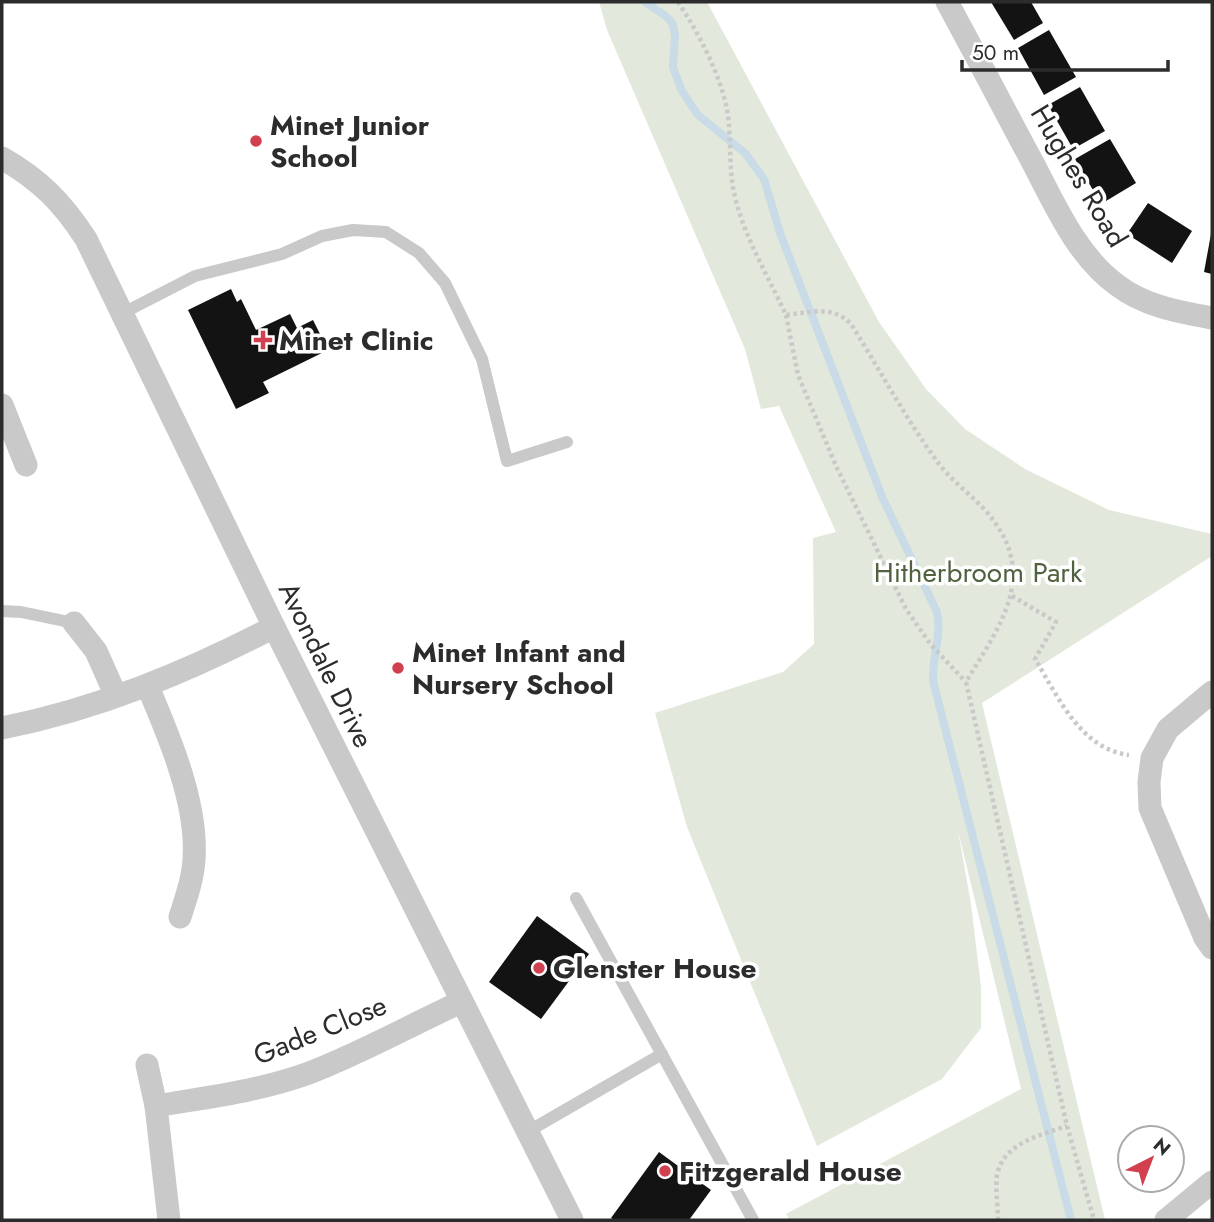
<svg xmlns="http://www.w3.org/2000/svg" width="1214" height="1222" viewBox="0 0 1214 1222" font-family="Jost,sans-serif">
<style>
.green{fill:#e2e8db}
.lines{fill:none;stroke-linecap:round;stroke-linejoin:round}
.stream{stroke:#c8dbe6;stroke-width:8}
.building{fill:#131313}
.path{stroke:#c9c9c9;stroke-width:4.5;stroke-dasharray:3.5 3.5;stroke-linecap:butt}
.lane{stroke:#c9c9c9;stroke-width:12}
.street{stroke:#c9c9c9;stroke-width:23}
.poi-dot{fill:#d1404e;stroke:#fff;stroke-width:2.5}
.labels{text-anchor:middle;dominant-baseline:central;stroke-width:7;stroke-linejoin:round;paint-order:stroke}
.poi-label{font-size:28px;font-weight:bold;fill:#2c2c2c;stroke:#fff;text-anchor:start}
.street-label{font-size:28px;fill:#2c2c2c;stroke:#fff}
.park-label{font-size:28px;fill:#50623f;stroke:#fff}
</style>
<rect width="100%" height="100%" fill="#fff"/>
<path class="green" d="M599,2H707L879,322L926,389L965,429L1025,469L1109,510L1212,534V556L982,703L1105,1220H790L786,1214L1021,1089L958,831L971,904L981,987V1028L942,1079L817,1146L687,827L655,713L783,672L814,644L813,538L836,532L779,406L761,409L745,349L607,30Z"/>
<g class="lines">
<path class="stream" d="M645,2L667,17L673,24L675,37L673,67L681,89L689,102L698,115L745,153L764,179L780,233L883,499L937,612C942,636 932,657 933,681L1071,1220"/>
</g>
<g class="building">
<path d="M991,2H1031L1043,23L1014,40Z"/>
<path d="M1049,30L1076,77L1044,95L1018,48Z"/>
<path d="M1080,87L1105,131L1073,149L1048,105Z"/>
<path d="M1110,139L1136,183L1101,204L1075,159Z"/>
<path d="M1148,203L1192,231L1172,263L1127,234Z"/>
<path d="M1211,234H1212V274L1204,272Z"/>
<path d="M231,289L237,302L241,299L256,330L290,314L297,328L313,320L328,350L263,382L269,393L236,409L188,310Z"/>
<path d="M537,916L589,954L541,1019L489,982Z"/>
<path d="M659,1152L711,1190L689,1220H614L611,1218Z"/>
</g>
<g class="lines">
<g class="path">
<path d="M678,2C700,35 727,86 729,126C731,152 729,175 736,201C746,240 769,278 786,315C810,312 833,305 851,324C880,370 907,421 939,464C952,481 970,494 984,509C1042,573 1001,623 966,682L1067,1126L1094,1220"/>
<path d="M786,315L798,375L836,466L906,609L931,645L966,682"/>
<path d="M1012,596L1056,622L1035,659C1058,696 1080,749 1129,755"/>
<path d="M998,1220C998,1206 995,1189 997,1175C1003,1143 1041,1135 1067,1126"/>
</g>
<g class="lane">
<path d="M123,313L195,276L282,254L322,236L353,230L386,232L419,253L445,283L482,359L507,461L567,442"/>
<path d="M2,611L21,612L74,623"/>
<path d="M576,898L753,1220"/>
<path d="M527,1132L662,1054"/>
</g>
<g class="street">
<path d="M947,2C976,55 1004,109 1033,163C1055,205 1077,256 1117,285C1144,306 1179,312 1212,318"/>
<path d="M2,158C40,180 62,202 86,239L274,627L572,1220"/>
<path d="M2,405L26,465"/>
<path d="M74,623L96,651L116,696"/>
<path d="M148,687C169,736 198,804 194,859C193,879 186,898 180,917"/>
<path d="M1212,692L1168,729L1152,758L1149,782L1150,808L1205,938L1212,948"/>
<path d="M2,728C98,709 187,672 274,627"/>
<path d="M147,1065L156,1106L169,1220"/>
<path d="M156,1106C208,1097 260,1091 309,1073C361,1053 411,1025 461,1002"/>
<path d="M1166,1220L1212,1182"/>
</g>
</g>
<g class="poi-dot">
<circle cx="256" cy="141" r="7"/>
<path d="M259.5 329.5h7v7h7v7h-7v7h-7v-7h-7v-7h7z"/>
<circle cx="398" cy="668" r="7"/>
<circle cx="539" cy="968" r="7"/>
<circle cx="665" cy="1171" r="7"/>
</g>
<g class="labels">
<g class="poi-label">
<text x="270" y="125">Minet Junior<tspan x="270" dy="32">School</tspan></text>
<text x="279" y="340">Minet Clinic</text>
<text x="412" y="652">Minet Infant and<tspan x="412" dy="32">Nursery School</tspan></text>
<text x="553" y="968">Glenster House</text>
<text x="679" y="1171">Fitzgerald House</text>
</g>
<g class="street-label">
<text transform="translate(1079 176) rotate(59)">Hughes Road</text>
<text transform="translate(326 665) rotate(64)">Avondale Drive</text>
<text transform="translate(320 1030) rotate(-22)">Gade Close</text>
</g>
<g class="park-label">
<text x="978" y="572">Hitherbroom Park</text>
</g>
</g>
<rect width="1214" height="1222" fill="none" stroke="#2c2c2c" stroke-width="7"/>
<g transform="translate(1151 1159) rotate(42)"><circle r="33" fill="#ffffff" stroke="#ababab" stroke-width="2"/>
<path d="M0-5L12 26L0 18L-12 26Z" fill="#d1404e"/>
<text y="-10" font-size="19" font-weight="bold" text-anchor="middle" fill="#2c2c2c">N</text>
</g>
<path d="M962 60v10h206v-10" fill="none" stroke="#2c2c2c" stroke-width="3.5"/>
<text x="972" y="60" font-size="21" fill="#2c2c2c" stroke="#ffffff" stroke-width="5" paint-order="stroke">50 m</text>
</svg>
